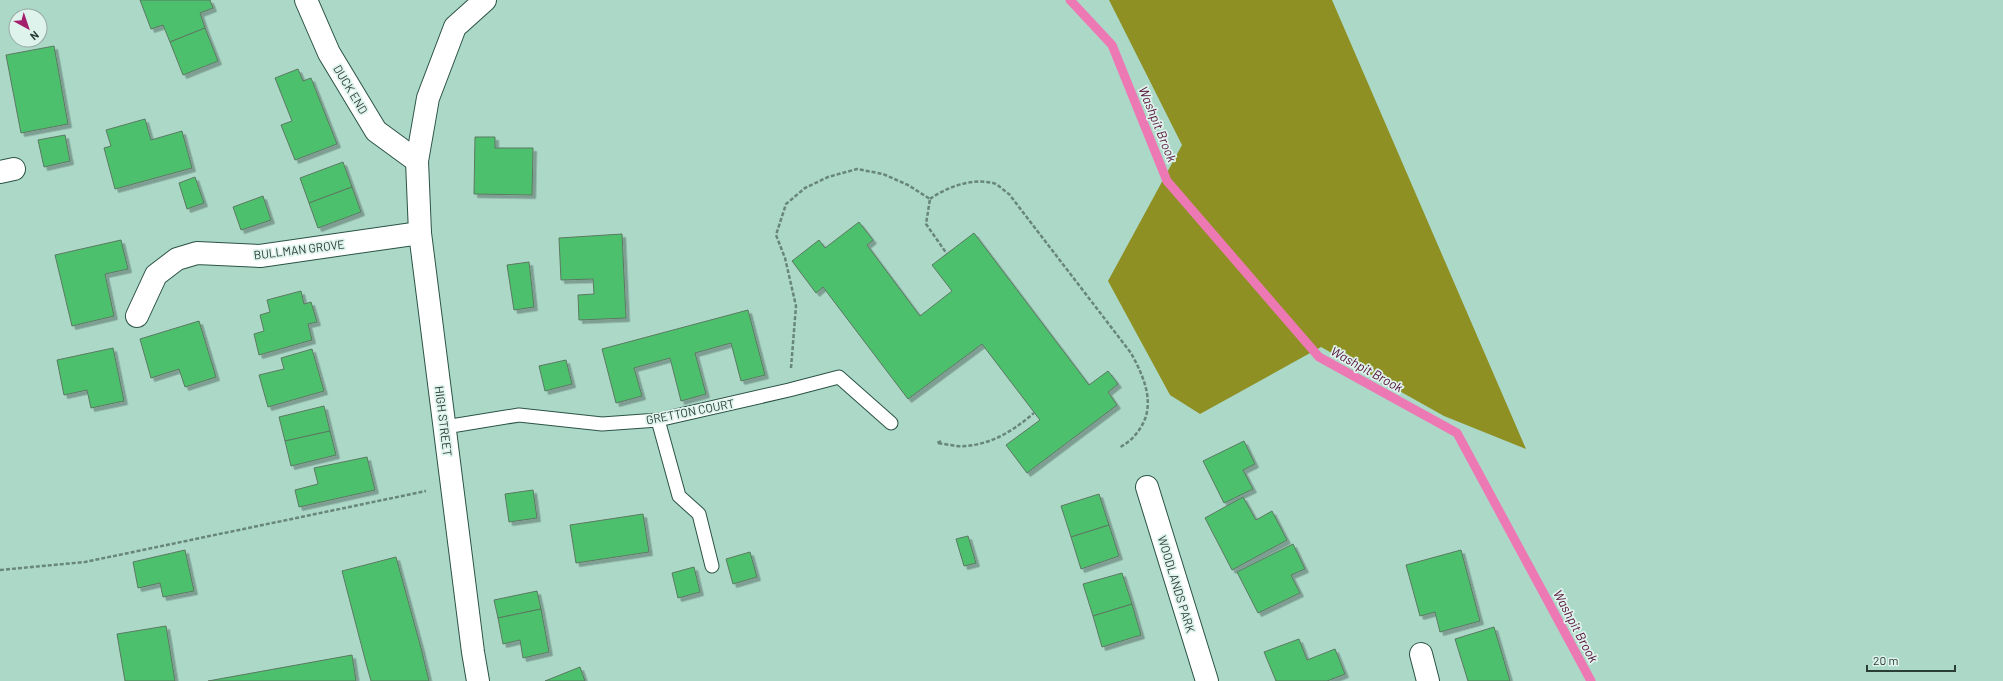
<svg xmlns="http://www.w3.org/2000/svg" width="2003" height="681" viewBox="0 0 2003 681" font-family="Barlow,sans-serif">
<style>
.forest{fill:#8e9023}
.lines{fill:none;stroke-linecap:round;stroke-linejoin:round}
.stream{stroke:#ed79b4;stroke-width:9}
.building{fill:#4dc06e;stroke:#5b7961;filter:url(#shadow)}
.lane-casing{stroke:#2b5346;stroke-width:15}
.street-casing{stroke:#2b5346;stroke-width:24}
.path{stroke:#68867b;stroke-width:2.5;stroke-dasharray:4 2;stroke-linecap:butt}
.lane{stroke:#fff;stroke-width:13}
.street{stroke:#fff;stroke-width:22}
.labels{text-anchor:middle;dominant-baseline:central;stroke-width:3.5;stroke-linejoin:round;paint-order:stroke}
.street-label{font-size:12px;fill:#2b3d37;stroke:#def3eb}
.water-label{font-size:13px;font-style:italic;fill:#58103a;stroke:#def3eb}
</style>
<defs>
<filter id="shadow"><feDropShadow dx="3.5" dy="3.5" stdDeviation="0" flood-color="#0004"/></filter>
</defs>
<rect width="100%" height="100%" fill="#acd8c8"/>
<path class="forest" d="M1109,0H1332L1526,449L1444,416L1321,347L1200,414L1170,395L1108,281L1182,145Z"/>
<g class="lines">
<path class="stream" d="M1070,0L1112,45L1167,181L1319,357L1457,433L1591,681"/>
</g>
<g class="building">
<path d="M140,0H210L213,8L200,13L205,28L170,42L163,25L151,29Z"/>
<path d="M205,28L218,61L183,75L170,42Z"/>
<path d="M54,46L68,124L21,133L6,55Z"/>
<path d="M298,69L303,81L311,78L337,144L295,160L281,125L292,121L275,78Z"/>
<path d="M145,119L151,140L182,131L192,168L115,189L104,148L111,146L106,130Z"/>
<path d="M65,135L70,161L44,167L38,140Z"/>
<path d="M475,137H495V148H533L532,195L474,194Z"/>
<path d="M343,162L352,187L309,203L300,178Z"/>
<path d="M195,177L204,203L187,209L179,183Z"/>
<path d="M352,187L361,212L318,228L309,203Z"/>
<path d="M263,196L271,220L241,230L233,207Z"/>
<path d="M859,222L873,240L867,245L920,316L952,291L932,265L974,233L1089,385L1108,371L1118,384L1108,392L1117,405L1027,473L1006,445L1040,420L982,344L908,399L823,287L816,293L792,261L819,240L825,248Z"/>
<path d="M622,234L626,318L579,320L578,295L594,294L593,279L561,280L559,238Z"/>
<path d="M121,240L128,269L105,274L114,316L72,326L55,255Z"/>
<path d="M529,262L534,307L514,310L507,265Z"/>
<path d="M301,291L304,304L311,302L317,322L308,324L312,340L259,355L254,334L264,331L260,315L270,312L267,300Z"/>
<path d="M748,310L765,375L741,381L731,343L695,353L706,394L681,401L670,358L634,368L642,396L616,403L602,349Z"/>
<path d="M199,321L216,377L185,387L179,369L151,378L140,339Z"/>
<path d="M113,348L124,401L91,408L87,390L64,395L57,360Z"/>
<path d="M312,349L324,391L268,407L259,375L284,369L281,358Z"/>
<path d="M566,360L572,384L545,391L539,366Z"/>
<path d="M324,406L330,431L285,441L279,417Z"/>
<path d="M330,431L336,455L291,466L285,441Z"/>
<path d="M1244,441L1255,464L1243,470L1253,489L1224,503L1203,461Z"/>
<path d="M367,457L375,490L299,507L295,490L318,484L314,468Z"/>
<path d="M533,490L537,518L509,522L505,494Z"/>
<path d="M1099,494L1109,525L1071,537L1061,506Z"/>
<path d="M1243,497L1256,520L1272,511L1287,540L1232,570L1205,518Z"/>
<path d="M643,514L649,552L576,563L570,525Z"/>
<path d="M1109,525L1119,556L1081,569L1071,537Z"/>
<path d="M968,536L976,563L964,566L956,539Z"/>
<path d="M1293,544L1305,569L1291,575L1300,593L1258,613L1237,572Z"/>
<path d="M185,550L194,591L163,597L160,583L138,588L133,562Z"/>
<path d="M1461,550L1480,621L1440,632L1435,612L1420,616L1406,565Z"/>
<path d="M750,552L757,577L733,584L726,559Z"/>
<path d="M396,557L421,648L429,681H371L366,663L342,571Z"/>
<path d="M694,567L700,592L678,598L672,573Z"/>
<path d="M1122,573L1132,604L1093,616L1083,584Z"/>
<path d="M537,591L541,609L498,618L494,600Z"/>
<path d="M1132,604L1141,635L1102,647L1093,616Z"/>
<path d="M541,609L549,652L523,658L520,640L503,644L498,618Z"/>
<path d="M166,626L175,681H125L117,634Z"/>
<path d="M1494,627L1510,681H1468L1455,639Z"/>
<path d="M1299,639L1307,660L1335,649L1345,674L1327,681H1276L1264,652Z"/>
<path d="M352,655L356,681H208Z"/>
<path d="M580,667L585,681H545Z"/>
</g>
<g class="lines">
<g class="lane-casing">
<g id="lane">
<path d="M658,420L679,496L699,514L712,566"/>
<path d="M445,427L519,415L602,424L658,420L789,390L839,377L891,423"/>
</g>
</g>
<g class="street-casing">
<g id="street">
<path d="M306,0L329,53L376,131L417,161"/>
<path d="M0,172L14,169"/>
<path d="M137,316L156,275L177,259L197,253L260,256L420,233"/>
<path d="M1147,487L1207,681"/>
<path d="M1421,654L1428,681"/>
<path d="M478,681L473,652L420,233L417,161L428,98L455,27L485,0"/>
</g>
</g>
<g class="path">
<path d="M930,199C947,187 971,178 993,183C998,184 1004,191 1009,194L1131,353C1145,379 1158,408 1136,434C1132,440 1125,444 1119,448"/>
<path d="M791,368L796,306L785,258L776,235L786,204L805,188L828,177L857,169L883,174L908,185L930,199L926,224L947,254"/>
<path d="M941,441L937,443C946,444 957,447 965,446C993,444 1014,430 1034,413"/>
<path d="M0,570L85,562L426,491"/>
</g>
<use href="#lane" class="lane"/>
<use href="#street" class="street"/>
</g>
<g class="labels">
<g class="street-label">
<text transform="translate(351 89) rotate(59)">DUCK END</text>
<text transform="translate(299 249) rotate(-7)">BULLMAN GROVE</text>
<text transform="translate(690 411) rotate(-11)">GRETTON COURT</text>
<text transform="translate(444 421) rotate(83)">HIGH STREET</text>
<text transform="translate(1177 584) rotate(73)">WOODLANDS PARK</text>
</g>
<g class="water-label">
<text transform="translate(1158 124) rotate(68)">Washpit Brook</text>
<text transform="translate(1367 369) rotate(29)">Washpit Brook</text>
<text transform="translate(1576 626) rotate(62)">Washpit Brook</text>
</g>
</g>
<g transform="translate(28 28) rotate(140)"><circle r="19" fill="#def3eb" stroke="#96aaa3"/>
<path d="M0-3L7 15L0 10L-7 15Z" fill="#a31f6d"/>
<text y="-6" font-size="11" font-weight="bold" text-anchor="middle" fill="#2b3d37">N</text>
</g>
<path d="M1867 665v6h88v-6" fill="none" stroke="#2b3d37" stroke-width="2"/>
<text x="1873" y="665" font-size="12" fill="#2b3d37" stroke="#def3eb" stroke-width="3" paint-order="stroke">20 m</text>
</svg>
